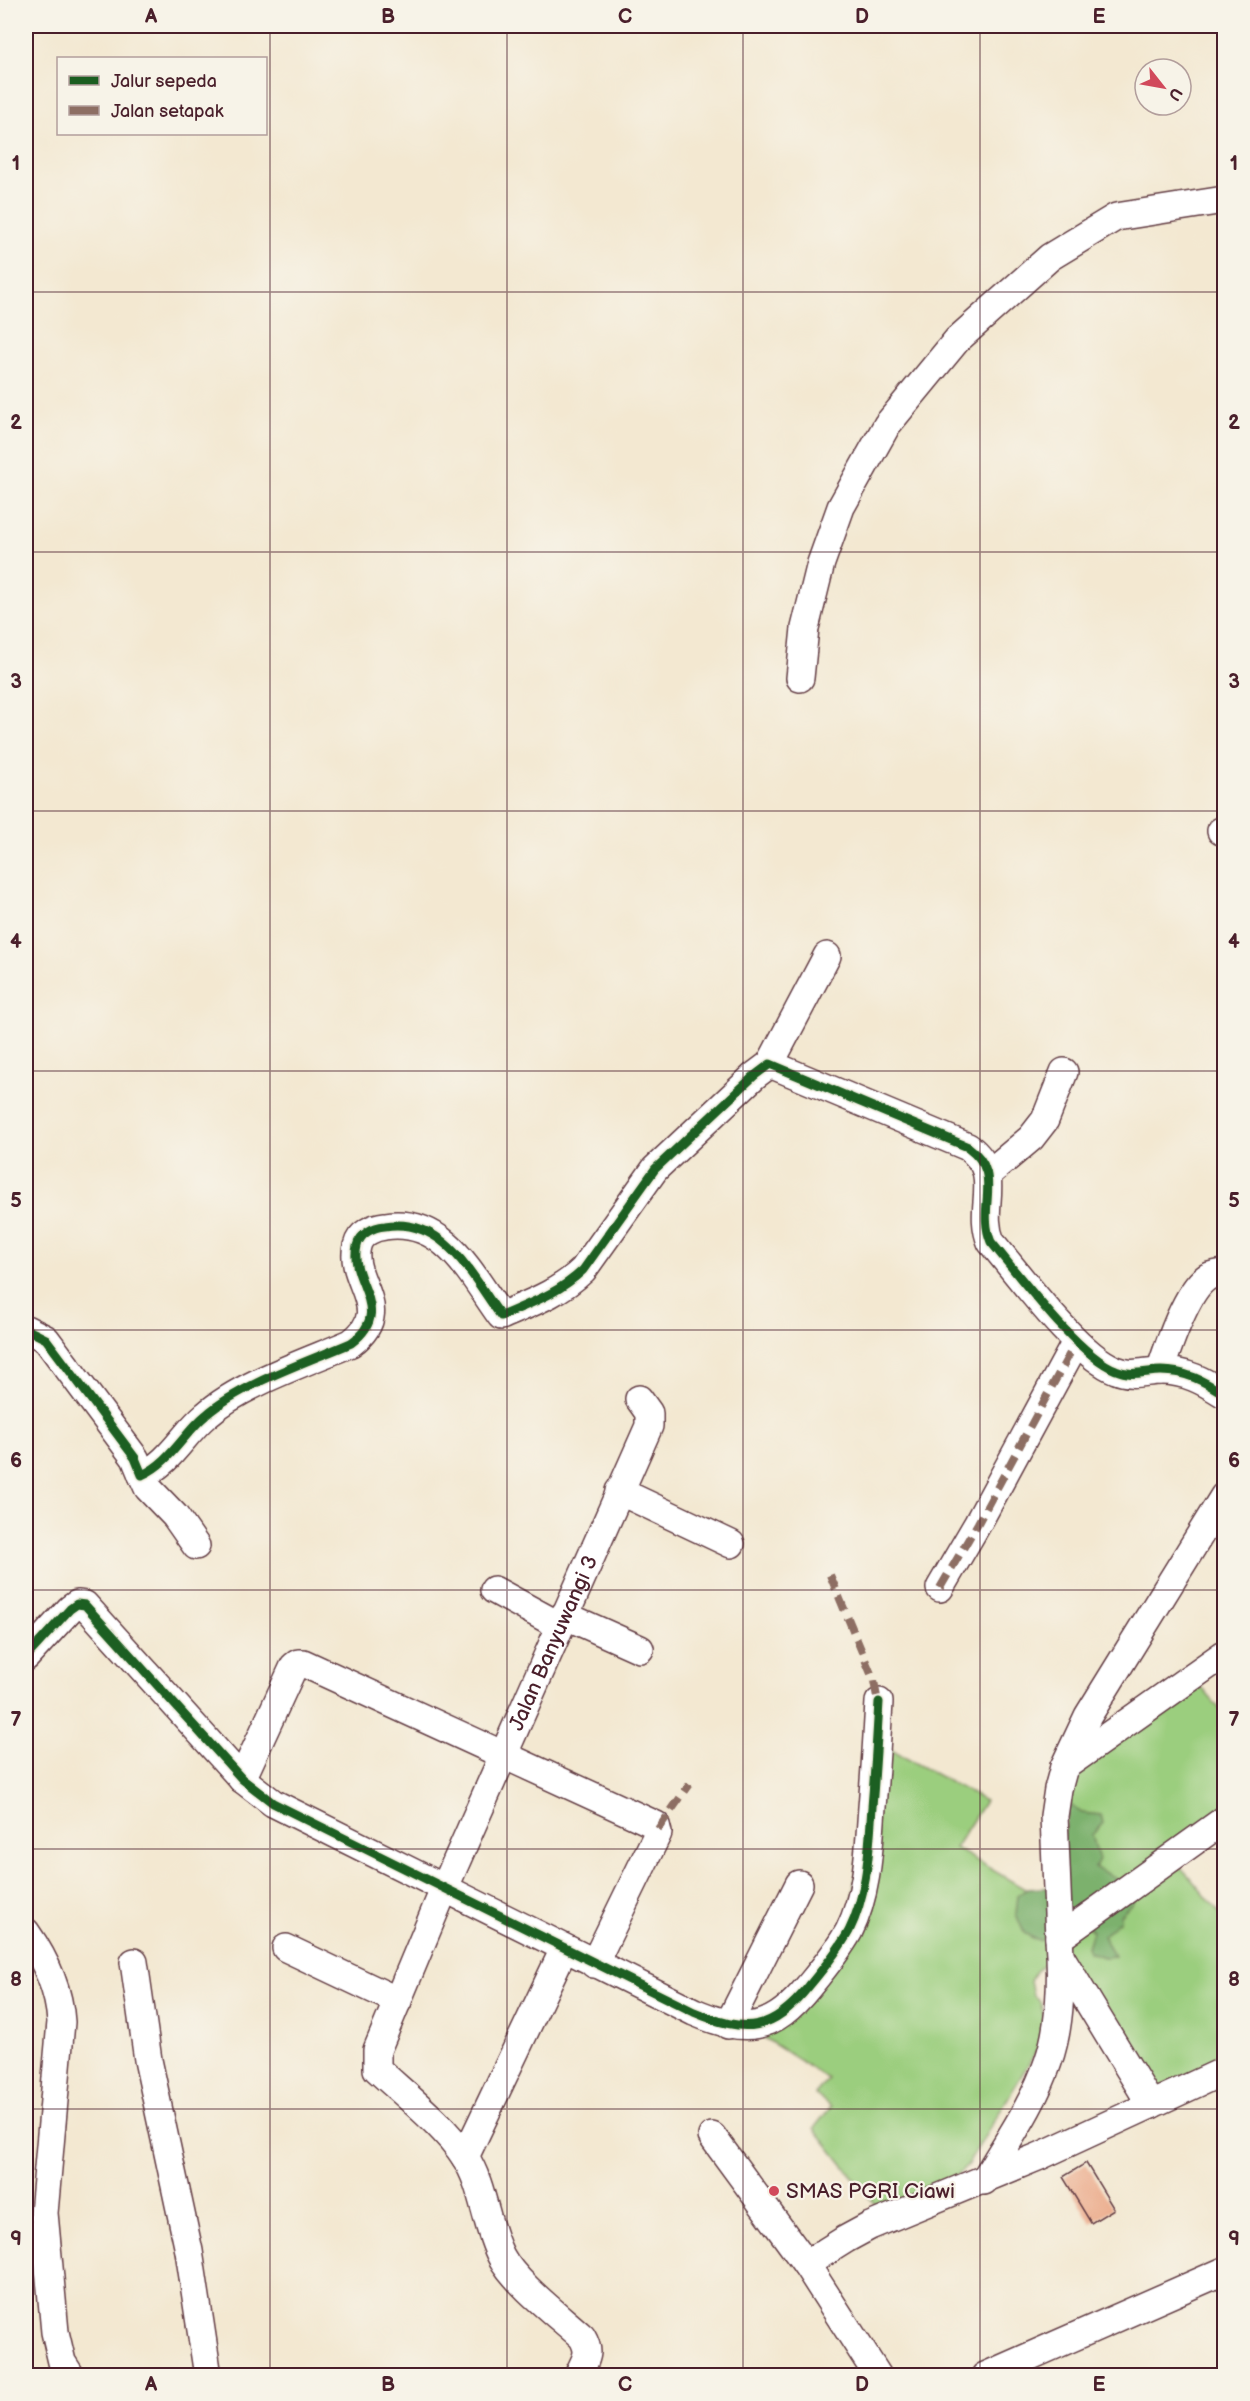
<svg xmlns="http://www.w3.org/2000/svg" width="1250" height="2401" viewBox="0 0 1250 2401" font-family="'Balsamiq Sans',sans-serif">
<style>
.green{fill:#9bce7e;stroke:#727654;stroke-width:1.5}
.forest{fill:#7cb16d;stroke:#63684c;stroke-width:1.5}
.building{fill:#eba887}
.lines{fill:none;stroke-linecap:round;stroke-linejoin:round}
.minor-casing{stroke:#633d44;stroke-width:30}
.minor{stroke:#fff;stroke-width:27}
.quiet{stroke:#8d6e63;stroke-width:8;stroke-dasharray:15 8;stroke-linecap:butt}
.cycleway-casing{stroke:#f7f3e8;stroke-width:13}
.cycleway{stroke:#1b5e20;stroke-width:9}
.grid{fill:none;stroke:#4a1f2b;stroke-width:1.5;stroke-opacity:0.55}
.poi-dot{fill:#d1495b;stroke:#f7f3e8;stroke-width:2}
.labels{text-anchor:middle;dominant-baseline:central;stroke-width:4.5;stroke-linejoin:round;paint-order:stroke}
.street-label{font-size:21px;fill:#4a1f2b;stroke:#f7f3e8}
.poi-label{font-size:21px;fill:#4a1f2b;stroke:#f7f3e8;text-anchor:start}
.neatline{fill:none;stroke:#4a1f2b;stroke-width:2}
.grid-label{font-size:20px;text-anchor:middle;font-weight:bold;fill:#4a1f2b}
</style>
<rect width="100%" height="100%" fill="#f7f3e8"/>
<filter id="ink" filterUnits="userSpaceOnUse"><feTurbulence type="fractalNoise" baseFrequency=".0167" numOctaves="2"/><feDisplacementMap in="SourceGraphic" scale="12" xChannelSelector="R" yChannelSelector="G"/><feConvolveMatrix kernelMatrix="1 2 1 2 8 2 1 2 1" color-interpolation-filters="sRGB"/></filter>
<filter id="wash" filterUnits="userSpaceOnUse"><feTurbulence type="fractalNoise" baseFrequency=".008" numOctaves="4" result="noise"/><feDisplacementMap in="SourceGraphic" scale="24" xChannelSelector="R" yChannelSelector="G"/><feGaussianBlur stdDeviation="1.35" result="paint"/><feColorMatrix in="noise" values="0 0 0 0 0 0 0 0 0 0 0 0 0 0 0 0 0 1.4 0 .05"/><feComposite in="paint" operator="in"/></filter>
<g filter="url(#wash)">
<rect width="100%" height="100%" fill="#f3e8d1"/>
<g class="green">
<path d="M1191,1675L1224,1714V1805L1117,1888L1090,1866L1058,1772Z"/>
<path d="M880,1744L985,1801L955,1848L1071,1916L1177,1862L1224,1918V2057L1197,2072L1156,2091L1051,1957L1037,1970L1030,1981L1033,1995L1040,2001L1044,2017L1040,2045L968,2164L940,2193L892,2211L877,2207L814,2128L831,2107L815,2094L828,2079L760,2035L847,1946L863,1808L860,1789L872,1776Z"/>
</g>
<path class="forest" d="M1069,1804L1082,1813L1101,1815L1103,1823L1092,1835L1099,1860L1095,1868L1115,1877L1134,1897L1133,1902L1120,1915V1920L1103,1936L1115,1956L1103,1957L1089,1952L1087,1947L1092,1931L1088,1926L1053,1941L1036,1940L1024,1933L1016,1914L1018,1895L1027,1889L1055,1887Z"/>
<g id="blocks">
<path class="building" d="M1086,2163L1114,2209L1091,2223L1063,2177Z"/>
</g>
</g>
<g filter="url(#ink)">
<use href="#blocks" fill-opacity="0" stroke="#633d44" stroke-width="1.5"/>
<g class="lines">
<g class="minor-casing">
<g id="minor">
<path d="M800,678L805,628L821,563L841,507L887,425L957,340L1050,257L1116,217L1224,200"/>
<path d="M1221,831L1224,830"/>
<path d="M770,1064L827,956"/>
<path d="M988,1174L1031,1138L1045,1120L1064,1072"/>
<path d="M26,1329L46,1339L135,1458L142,1475C171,1462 183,1434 206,1415C241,1384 307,1362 351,1343C396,1310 348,1281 357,1246C360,1233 374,1227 385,1226C445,1217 471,1275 501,1316C531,1303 559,1293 583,1270L655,1169L754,1076L770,1064L968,1147C1005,1174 976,1206 991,1242C1019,1275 1078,1356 1116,1370C1132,1377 1145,1371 1161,1371C1186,1371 1204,1381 1224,1394"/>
<path d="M1160,1371C1168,1347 1186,1292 1206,1278C1211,1274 1219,1274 1224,1273"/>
<path d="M142,1475L148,1488L175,1516L196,1546"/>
<path d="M619,1491L731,1544"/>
<path d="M1224,1496L1088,1716L1064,1767L1058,1789L1054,1816L1059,1938L1224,1820"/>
<path d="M940,1588L978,1523L1076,1342"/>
<path d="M494,1590L560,1626"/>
<path d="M564,1615L640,1649"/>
<path d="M26,1657L70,1609L77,1604L85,1605L242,1779L273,1803L694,2012C746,2034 772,2032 809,1986C823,1969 838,1951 849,1931C868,1893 869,1848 872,1807C875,1772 877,1737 879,1702"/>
<path d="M1064,1767L1224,1654"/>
<path d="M242,1779L294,1666L298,1663H303L656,1825L658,1833L594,1964"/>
<path d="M26,1932C45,1959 59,1988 61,2022L44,2213L55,2332L62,2362L71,2376"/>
<path d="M286,1948L398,2001"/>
<path d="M1061,1957L1151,2105"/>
<path d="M134,1962L148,2060L189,2251L208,2376"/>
<path d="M728,2025L799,1884"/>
<path d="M712,2136L806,2264"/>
<path d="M465,2157L564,1949"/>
<path d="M984,2181C1006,2143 1034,2104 1048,2062C1061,2026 1062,1976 1059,1938"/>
<path id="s1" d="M578,2376C585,2359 592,2354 582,2337C559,2316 515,2283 501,2256C485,2225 484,2186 465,2157C445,2126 404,2094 377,2069V2050L445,1887L649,1426V1413L639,1399"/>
<path d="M878,2376L806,2264L846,2239L870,2226L1040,2156L1224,2071"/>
<path d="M985,2376L1224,2271"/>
</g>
</g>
<use href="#minor" class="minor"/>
<g class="quiet">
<path d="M1221,831L1224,830"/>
<path d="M830,1575L874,1681L879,1708"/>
<path d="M940,1588L978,1523L1076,1342"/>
<path d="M658,1829L690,1784"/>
</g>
<g class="cycleway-casing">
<g id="cycleway">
<path d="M26,1329L46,1339L135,1458L142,1475C171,1462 183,1434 206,1415C241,1384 307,1362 351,1343C396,1310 348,1281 357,1246C360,1233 374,1227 385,1226C445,1217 471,1275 501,1316C531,1303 559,1293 583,1270L655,1169L754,1076L770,1064L968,1147C1005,1174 976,1206 991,1242C1019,1275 1078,1356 1116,1370C1132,1377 1145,1371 1161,1371C1186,1371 1204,1381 1224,1394"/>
<path d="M26,1657L70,1609L77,1604L85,1605L242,1779L273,1803L694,2012C746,2034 772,2032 809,1986C823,1969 838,1951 849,1931C868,1893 869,1848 872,1807C875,1772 877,1737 879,1702"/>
</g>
</g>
<use href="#cycleway" class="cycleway"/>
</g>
</g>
<path class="grid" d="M270,26V2376M507,26V2376M743,26V2376M980,26V2376M26,292H1224M26,552H1224M26,811H1224M26,1071H1224M26,1330H1224M26,1590H1224M26,1849H1224M26,2109H1224"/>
<circle class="poi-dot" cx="774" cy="2191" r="6"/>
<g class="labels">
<g class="street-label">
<text stroke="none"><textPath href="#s1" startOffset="850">Jalan Banyuwangi 3</textPath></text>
</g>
<g class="poi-label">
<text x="786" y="2191">SMAS PGRI Ciawi</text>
</g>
</g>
<rect width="1250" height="2401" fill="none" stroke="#f7f3e8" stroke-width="66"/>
<rect x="57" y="57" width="210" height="78" fill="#f7f3e8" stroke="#b29e9c" stroke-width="1.5"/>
<rect x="69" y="76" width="30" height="9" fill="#1b5e20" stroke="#b29e9c" stroke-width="1.5"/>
<text x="111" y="87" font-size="18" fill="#4a1f2b">Jalur sepeda</text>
<rect x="69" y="106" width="30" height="9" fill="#8d6e63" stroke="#b29e9c" stroke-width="1.5"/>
<text x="111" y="117" font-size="18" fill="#4a1f2b">Jalan setapak</text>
<g transform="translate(1163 87) rotate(121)"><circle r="28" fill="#f7f3e8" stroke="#b29e9c" stroke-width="1.5"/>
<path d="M0-4.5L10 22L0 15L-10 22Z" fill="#d1495b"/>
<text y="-9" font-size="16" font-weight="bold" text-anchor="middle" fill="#4a1f2b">U</text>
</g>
<rect x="33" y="33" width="1184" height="2335" class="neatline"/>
<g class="grid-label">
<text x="151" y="23">A</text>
<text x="388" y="23">B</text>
<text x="625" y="23">C</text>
<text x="862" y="23">D</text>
<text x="1099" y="23">E</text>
<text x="16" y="170">1</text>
<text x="1234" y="170">1</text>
<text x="16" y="429">2</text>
<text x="1234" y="429">2</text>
<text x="16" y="688">3</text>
<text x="1234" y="688">3</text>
<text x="16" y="948">4</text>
<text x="1234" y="948">4</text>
<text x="16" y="1207">5</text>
<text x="1234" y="1207">5</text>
<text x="16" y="1467">6</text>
<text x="1234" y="1467">6</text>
<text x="16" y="1726">7</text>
<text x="1234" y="1726">7</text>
<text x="16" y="1986">8</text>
<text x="1234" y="1986">8</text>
<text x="16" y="2245">9</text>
<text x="1234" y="2245">9</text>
<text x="151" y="2391">A</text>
<text x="388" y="2391">B</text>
<text x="625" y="2391">C</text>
<text x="862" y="2391">D</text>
<text x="1099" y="2391">E</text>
</g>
</svg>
